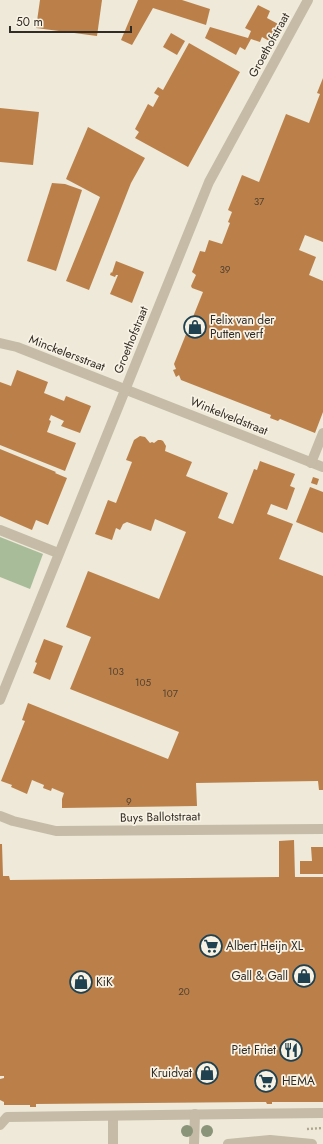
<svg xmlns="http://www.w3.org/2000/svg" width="323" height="1144" viewBox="0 0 323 1144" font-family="Jost,sans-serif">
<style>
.green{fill:#a8bc9a}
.building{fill:#bb804a}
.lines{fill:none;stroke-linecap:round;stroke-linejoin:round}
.path{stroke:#b0a690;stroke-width:2.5;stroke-dasharray:2 2;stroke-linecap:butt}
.minor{stroke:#c5bba6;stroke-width:10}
.tree{fill:#8a9479}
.labels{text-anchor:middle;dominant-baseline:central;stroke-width:3.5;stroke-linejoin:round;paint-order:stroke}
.number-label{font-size:10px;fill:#54412f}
.street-label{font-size:12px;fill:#322c26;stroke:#f7f2e4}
.poi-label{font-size:12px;fill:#322c26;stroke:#f7f2e4;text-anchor:start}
</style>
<rect width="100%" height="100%" fill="#eee9d8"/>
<path class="green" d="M0,537L43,554L30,589L0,577Z"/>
<g class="building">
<path d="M40,0H102L97,36L36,28Z"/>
<path d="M138,0H182L210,9L206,25L153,8L132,45L121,40Z"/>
<path d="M258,5L270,11L267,18L280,25L271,42L262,37L260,42L251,39L245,50L240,47L236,55L205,38L210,27L248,38L251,31L245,28Z"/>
<path d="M171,33L185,41L177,55L163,47Z"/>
<path d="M189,43L240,72L188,167L135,138L139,132L135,129L148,104L153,107L159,96L154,93L158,87L163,90Z"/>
<path d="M323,78V242L305,235L299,250L316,257L309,275L323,281V412L315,433L280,419L278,421L270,418L271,415L181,380L179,375L176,377L173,370L176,369L174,364L203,292L192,288L191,286L196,275L192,272L200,251L205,252L209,240L222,244L230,223L228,222L232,212L228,210L242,175L259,182L286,114L309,123L320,94L317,93Z"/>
<path d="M0,108L39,112L33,165L0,162Z"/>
<path d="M88,127L145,158L131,183L89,290L66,281L100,197L66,179Z"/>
<path d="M52,183L65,184L82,190L56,271L27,261Z"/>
<path d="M116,261L144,272L132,303L110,294L118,275H116L115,277L110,275L111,272L112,273Z"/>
<path d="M17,370L48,382L44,393L64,401L66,396L91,406L80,433L61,426L64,421L51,415L49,420L51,421L47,432L76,443L65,471L0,445V382L11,386Z"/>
<path d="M140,436L145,437L150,443L152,442L154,443L158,440H161L163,441L166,446L165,451L192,462L186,476L228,493L218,518L233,524L254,469L257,470L260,461L295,474L290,486L295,488L287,510L271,504L267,514L293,524L279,559L323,576V790H319L318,781L196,783L197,806L62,808V799L64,793L52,788L51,791L43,788L44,785L32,780L27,794L11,787L12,785L1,781L25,721L22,720L28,703L168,759L179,732L70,689L91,637L66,627L88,571L159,599L186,532L155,519L151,531L127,522L123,524L120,530L116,528L112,540L95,534L108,500L116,503L132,462L126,460L134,440Z"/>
<path d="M0,449L56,472L55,473L67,478L48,525L36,520L32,530L0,516Z"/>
<path d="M313,477L319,479L317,485L311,483Z"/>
<path d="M310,487L323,492V533L296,522Z"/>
<path d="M44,639L63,646L50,680L33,673L37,663L35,662Z"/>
<path d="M294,840L295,877H323V1102H272V1104H267L266,1102L36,1104V1107H30V1105H4V1102L0,1100V1079L4,1078V1076H0V844H2L3,876H9L10,880L279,877V841Z"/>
<path d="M311,847H323V874H300V861H312Z"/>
</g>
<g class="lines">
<path class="path" d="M307,1129L323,1128"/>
<g class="minor">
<path d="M0,343L17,347L323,467"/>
<path d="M311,463L323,433"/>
<path d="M0,530L58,553"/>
<path d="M0,700L209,182L308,0"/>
<path d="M0,816L13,821L56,831L323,829"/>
<path d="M113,1116V1144"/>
<path d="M0,1125L7,1117L323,1113"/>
<path d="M194,1144L195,1114"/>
<path d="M228,1144L270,1140L312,1144"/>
</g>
</g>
<g class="tree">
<circle cx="187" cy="1131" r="6"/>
<circle cx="207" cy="1131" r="6"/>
</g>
<defs>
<g id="shop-ring" transform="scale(1.15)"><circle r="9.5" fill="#f7f2e4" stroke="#20414f" stroke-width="1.5"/><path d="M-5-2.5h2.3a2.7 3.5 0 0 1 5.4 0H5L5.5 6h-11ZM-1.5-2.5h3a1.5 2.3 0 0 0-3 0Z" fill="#20414f"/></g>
<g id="supermarket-ring" transform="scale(1.15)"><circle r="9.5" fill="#f7f2e4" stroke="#20414f" stroke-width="1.5"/><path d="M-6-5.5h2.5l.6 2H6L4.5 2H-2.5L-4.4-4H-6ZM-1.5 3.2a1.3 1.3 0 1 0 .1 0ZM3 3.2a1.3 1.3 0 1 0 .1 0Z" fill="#20414f"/></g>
<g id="restaurant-ring" transform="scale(1.15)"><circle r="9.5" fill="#f7f2e4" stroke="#20414f" stroke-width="1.5"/><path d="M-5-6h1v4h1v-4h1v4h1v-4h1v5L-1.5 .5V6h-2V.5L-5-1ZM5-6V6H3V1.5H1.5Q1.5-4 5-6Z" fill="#20414f"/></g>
</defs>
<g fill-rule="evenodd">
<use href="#shop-ring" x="195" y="327"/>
<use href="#supermarket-ring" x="211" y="946"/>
<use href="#shop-ring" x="304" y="976"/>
<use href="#shop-ring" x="81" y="982"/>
<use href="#restaurant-ring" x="291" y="1050"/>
<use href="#shop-ring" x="207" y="1073"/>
<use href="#supermarket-ring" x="266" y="1081"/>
</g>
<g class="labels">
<g class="number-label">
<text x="259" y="201">37</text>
<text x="225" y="269">39</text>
<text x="116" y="671">103</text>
<text x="143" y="682">105</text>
<text x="170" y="693">107</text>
<text x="129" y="801">9</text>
<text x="184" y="991">20</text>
</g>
<g class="street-label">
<text transform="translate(269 45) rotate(-61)">Groethofstraat</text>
<text transform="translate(131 340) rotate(-68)">Groethofstraat</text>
<text transform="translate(67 353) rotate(21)">Minckelersstraat</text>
<text transform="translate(229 416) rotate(22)">Winkelveldstraat</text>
<text transform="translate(160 817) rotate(-1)">Buys Ballotstraat</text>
</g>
<g class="poi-label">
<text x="210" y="320">Felix van der<tspan x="210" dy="14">Putten verf</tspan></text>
<text x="226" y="946">Albert Heijn XL</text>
<text x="288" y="976" text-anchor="end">Gall &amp; Gall</text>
<text x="96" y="982">KiK</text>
<text x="276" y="1050" text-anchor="end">Piet Friet</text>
<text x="192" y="1073" text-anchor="end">Kruidvat</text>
<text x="282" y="1081">HEMA</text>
</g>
</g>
<path d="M10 26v6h121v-6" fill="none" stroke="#322c26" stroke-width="2"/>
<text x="16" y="26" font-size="12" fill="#322c26" stroke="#f7f2e4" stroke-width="3" paint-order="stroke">50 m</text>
</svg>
